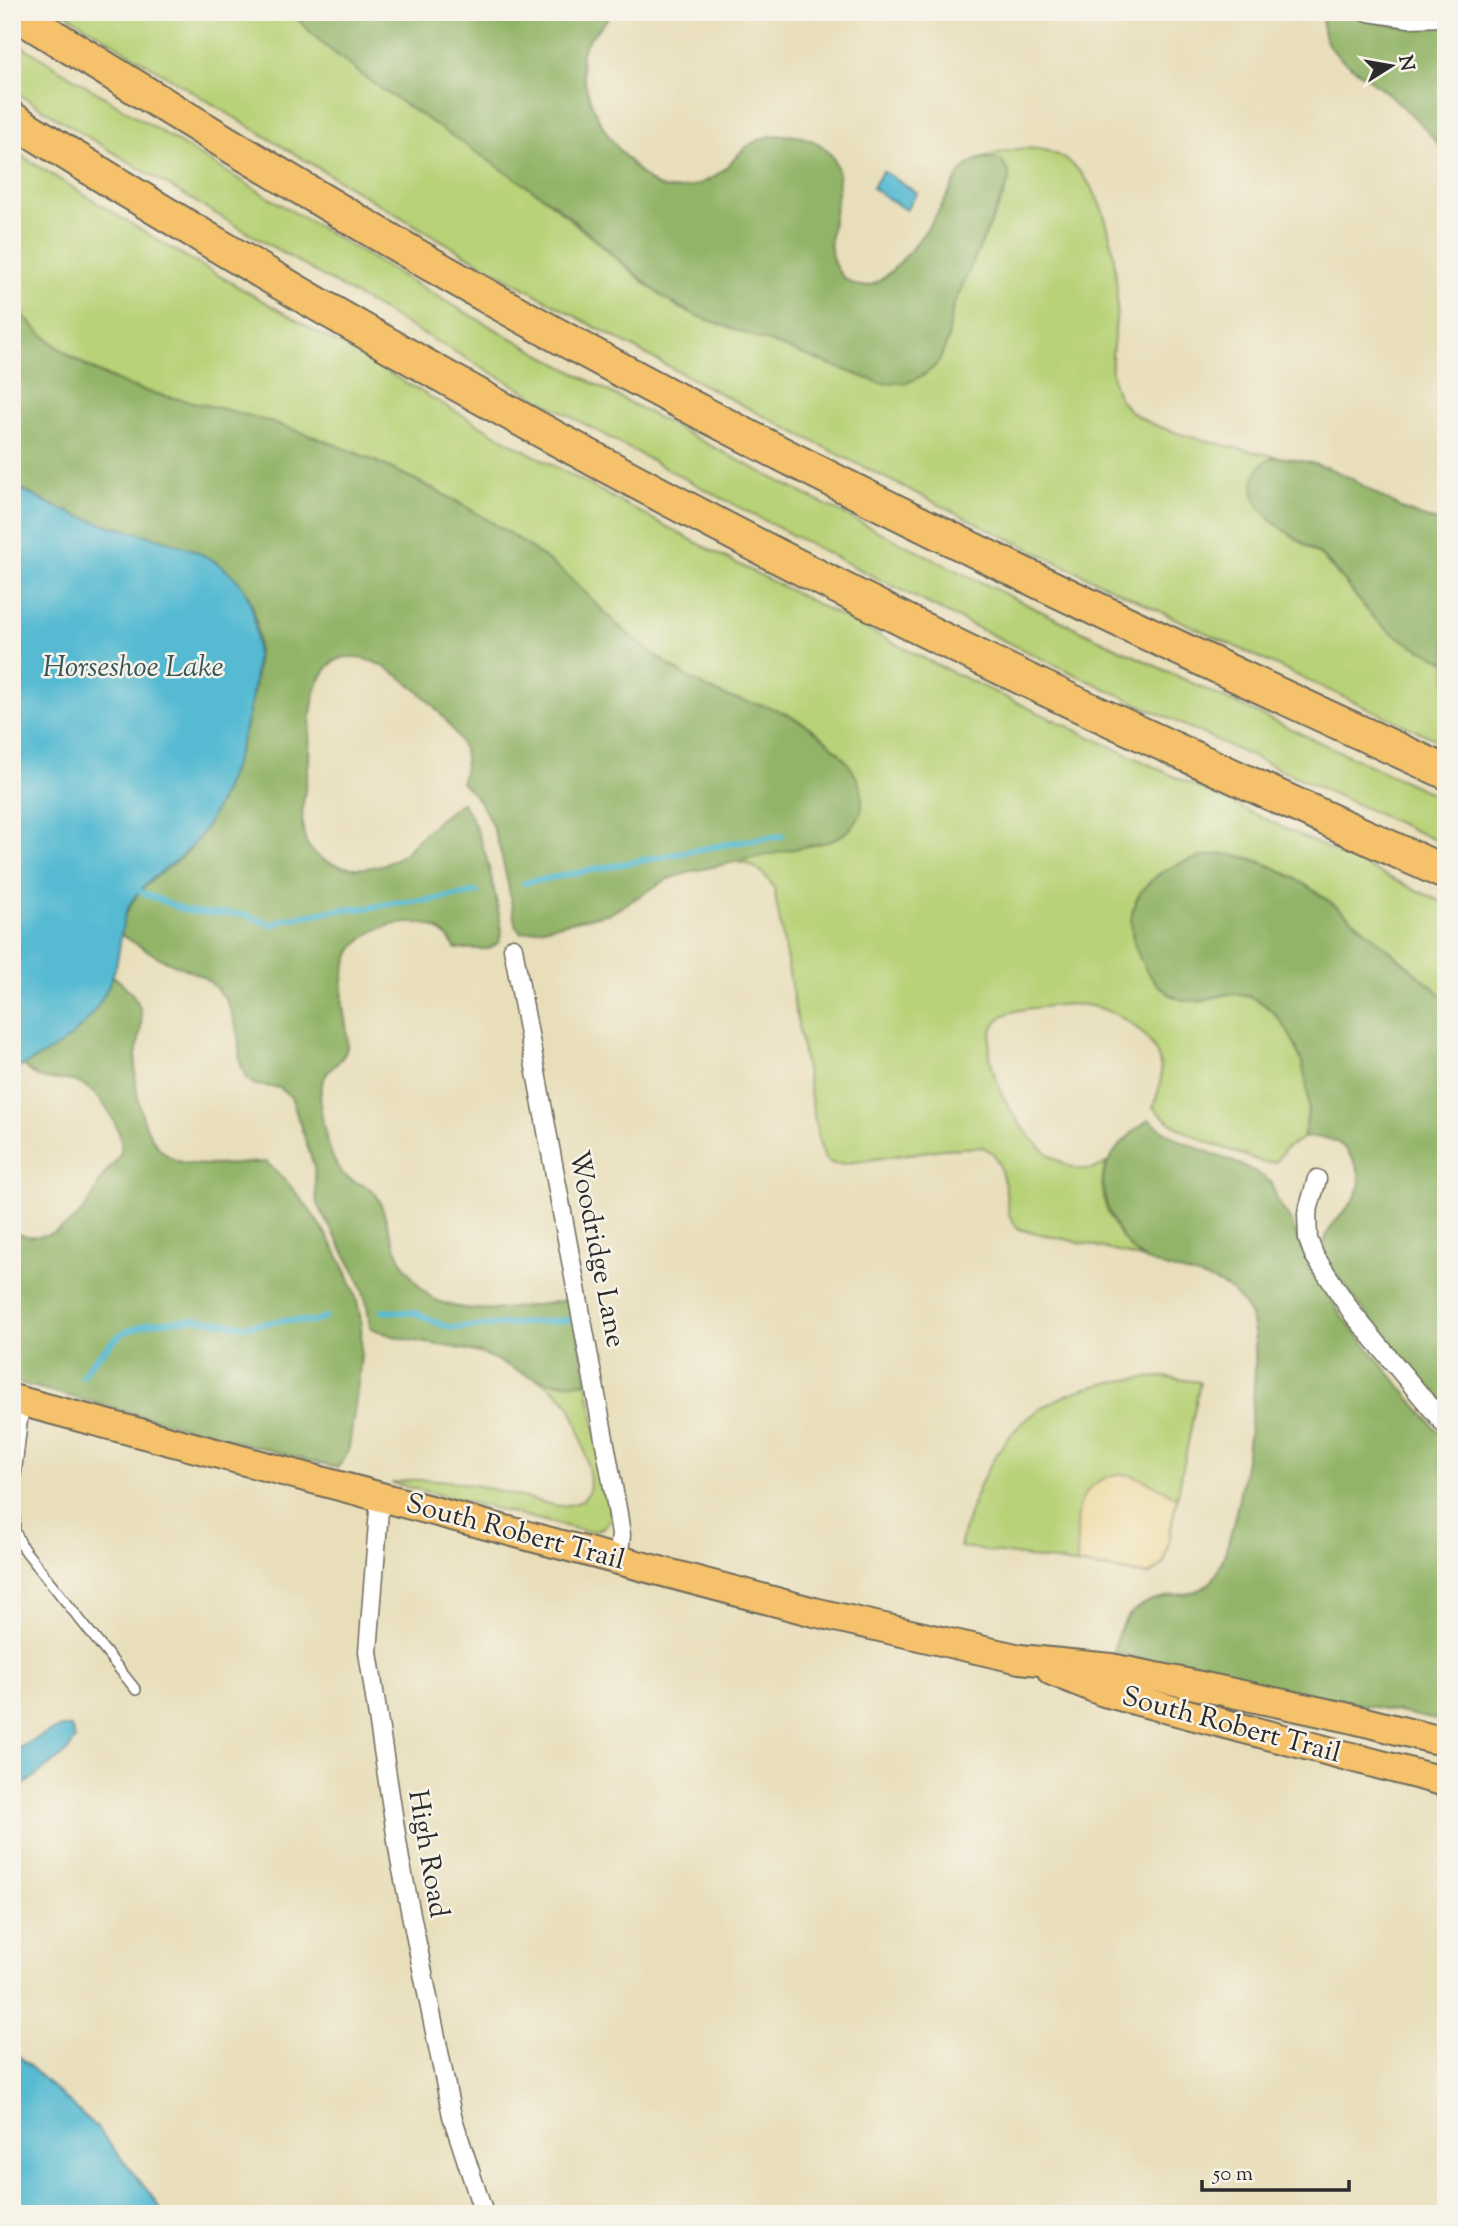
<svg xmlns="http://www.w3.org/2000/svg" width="1458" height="2226" viewBox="0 0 1458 2226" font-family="'Sorts Mill Goudy',serif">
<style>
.green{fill:#b8d277;stroke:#727e51;stroke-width:2}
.forest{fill:#92b468;stroke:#5e704a;stroke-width:2}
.sand{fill:#eeda9e;stroke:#8c8264;stroke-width:2}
.water{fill:#54bad2;stroke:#40727e;stroke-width:2}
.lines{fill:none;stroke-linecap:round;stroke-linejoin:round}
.stream{stroke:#54bad2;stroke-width:6}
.lane-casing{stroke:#6d6a5d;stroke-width:12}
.street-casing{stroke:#6d6a5d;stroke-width:21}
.primary-casing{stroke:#6d6a5d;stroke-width:32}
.highway-casing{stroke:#6d6a5d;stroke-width:37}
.lane{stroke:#fff;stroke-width:9}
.street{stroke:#fff;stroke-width:18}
.primary{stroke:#f5c16b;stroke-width:28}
.highway{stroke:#f5c16b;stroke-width:33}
.labels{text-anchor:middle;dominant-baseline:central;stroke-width:5;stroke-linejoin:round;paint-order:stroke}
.street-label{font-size:28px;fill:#2b2b2b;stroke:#f7f3e8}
.water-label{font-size:30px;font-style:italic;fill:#37565d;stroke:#f7f3e8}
</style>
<rect width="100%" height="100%" fill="#f7f3e8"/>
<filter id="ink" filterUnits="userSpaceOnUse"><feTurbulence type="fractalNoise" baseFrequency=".0143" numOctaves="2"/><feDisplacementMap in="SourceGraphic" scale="14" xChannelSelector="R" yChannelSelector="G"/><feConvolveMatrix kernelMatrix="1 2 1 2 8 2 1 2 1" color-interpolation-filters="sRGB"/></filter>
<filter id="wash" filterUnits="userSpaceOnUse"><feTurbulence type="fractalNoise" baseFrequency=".00686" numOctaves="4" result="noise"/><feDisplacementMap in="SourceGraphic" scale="28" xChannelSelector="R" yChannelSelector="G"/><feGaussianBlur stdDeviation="1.57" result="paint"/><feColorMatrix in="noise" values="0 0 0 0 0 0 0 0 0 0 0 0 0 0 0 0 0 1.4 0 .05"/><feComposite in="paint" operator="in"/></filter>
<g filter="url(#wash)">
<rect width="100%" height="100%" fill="#e8deba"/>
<g class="green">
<path d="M63,12H290L348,64L374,84L532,187L647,285L679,308L880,383L892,384L923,376L939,361L955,301L1005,193L986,158L978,160C1009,147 1045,141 1073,165C1109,197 1117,259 1117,305C1117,338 1100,380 1127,408C1152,434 1241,448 1278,457L1271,458L1270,520L1323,558L1377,621L1397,636L1446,662V744C1155,611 865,474 584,321C407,224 234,118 63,12Z"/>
<path d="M12,40C193,152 373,263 560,365C848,523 1146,664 1446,800V845C1273,766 1099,688 929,604C748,515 572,419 397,319C268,245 139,170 12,90Z"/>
<path d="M12,150L169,247L511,443L714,552L937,665L1446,904V998C1391,956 1302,862 1234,855C1207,852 1180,862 1157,875L1199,1002C1215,998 1231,991 1247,996C1285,1008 1305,1059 1308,1094C1309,1109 1307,1123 1303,1138L1285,1149L1276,1162L1264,1163C1226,1147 1181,1138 1153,1107C1157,1095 1162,1084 1161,1071C1158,1037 1122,1012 1091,1006C1073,1002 1051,1006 1033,1008C1020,1010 1003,1011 995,1024C967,1072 1056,1201 1107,1162C1092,1198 1117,1244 1150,1261L1096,1246L1018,1229L1009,1215L1005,1185L999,1164L993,1153L983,1147L943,1149L841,1164H833L825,1159L818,1138L774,888C763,870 751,861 729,862L831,841C842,836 846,831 853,822C873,796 852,769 833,748C800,711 767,712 725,696C710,690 695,682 682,673C656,657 631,638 609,617C593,601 578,584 561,571C467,497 353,444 238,413C207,404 174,400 143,390C108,379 75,361 47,338C35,329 20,316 14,303C9,293 12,277 12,266C12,228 12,189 12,150Z"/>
<path d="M534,1377L561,1383L587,1382L611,1517C605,1529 598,1532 585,1531L392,1483C450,1471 502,1494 558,1506C571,1505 585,1504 589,1490C593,1476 577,1416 568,1404C560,1392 547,1384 534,1377Z"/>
<path d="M1163,1377L1200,1382L1164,1564L1149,1575L960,1547C987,1430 1043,1380 1163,1377Z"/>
</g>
<g class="forest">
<path d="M290,12H613C588,44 572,43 587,90C595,117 611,142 630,162C638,171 647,181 658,186C678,195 707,183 722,171C731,164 737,155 745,148C763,133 793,131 815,142C871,171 805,238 843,277C849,283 858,287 866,286C889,285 930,226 941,207C950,193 957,172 971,163C980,157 991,157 1001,160L1009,172V181L952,309L948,340L939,361L932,369L914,380L903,383H880L695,315L664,298L554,204L374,84L323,44Z"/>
<path d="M1324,12C1346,12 1367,22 1390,25C1408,28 1427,27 1446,26V155C1426,126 1401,103 1373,82C1359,71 1341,62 1331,48C1322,37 1321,25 1324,12Z"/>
<path d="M12,301C43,344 96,378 148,392C176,399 204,404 232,411C273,422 314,436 353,452C426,482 501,523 563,572C578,584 591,599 605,613C624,632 645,649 667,664C684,676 704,687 723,695C740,702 758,703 775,709C808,721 859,760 862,797C864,820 850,832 831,841L694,871L668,879L611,913L521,933L516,927C507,884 500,809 461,783C464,773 467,763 464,752C455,716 363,627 328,667C308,690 310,731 309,759C307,785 298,814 305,839C309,851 320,859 331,863C353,872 383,869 402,855C413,846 422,834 433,825C442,817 452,810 462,802C487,840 493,886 502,930L499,942L489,949H456C445,930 431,922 408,923C357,926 339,956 343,1005C344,1018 349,1035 347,1047C345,1059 335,1064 328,1072C317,1085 320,1107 323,1123C326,1139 331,1160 342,1173C353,1185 372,1183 379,1200C388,1222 392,1245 404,1265C412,1277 422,1293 436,1300C473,1318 532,1306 572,1299L587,1382C562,1386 536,1380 514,1369C502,1363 492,1357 479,1353C443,1343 404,1344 370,1327L367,1304L358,1277L317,1204L314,1166L291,1097L280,1088L255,1085L246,1078L240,1062L238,1033L233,1016L225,998L210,982L202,976L160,958L120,934C131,876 175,875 202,834C234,784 273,662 252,605C246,588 233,574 219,564C182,540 135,534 94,521C65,512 38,499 12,483Z"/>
<path d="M1278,457C1304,460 1329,466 1352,479C1382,496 1410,519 1446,522V662C1422,650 1397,639 1377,621C1358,602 1345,578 1325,559C1302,538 1241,515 1255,476C1259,465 1267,459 1278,457Z"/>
<path d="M1224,854C1304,860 1384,951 1446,998V1411C1412,1372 1379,1332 1348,1290C1341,1280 1328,1267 1325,1254C1315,1215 1389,1202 1347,1151C1336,1137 1320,1136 1303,1138C1307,1124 1309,1110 1308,1096C1306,1060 1285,1009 1248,996C1214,985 1194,1020 1158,985C1148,975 1141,962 1136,949C1115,887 1171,858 1224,854Z"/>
<path d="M113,976C124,984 135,994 140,1008C144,1024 138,1040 136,1056C132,1089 143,1151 181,1162C205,1168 241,1163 266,1162C306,1197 357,1270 361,1325C363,1365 354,1408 349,1448L344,1459L337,1468L12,1381V1232C42,1245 74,1227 90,1201C95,1194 98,1185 102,1178C107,1169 119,1161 121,1151C123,1141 118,1130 114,1121C106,1105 90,1084 72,1081C50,1077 42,1086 24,1065C68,1040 92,1024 113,976Z"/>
<path d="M1149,1119C1186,1154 1234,1153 1272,1183L1276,1198L1291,1221L1309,1268L1345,1320L1446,1441V1722L1113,1653C1120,1614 1138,1600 1177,1595C1189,1594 1202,1591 1211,1582C1238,1551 1263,1369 1253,1327C1239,1269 1184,1281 1143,1258C1129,1250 1120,1236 1113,1221C1089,1172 1111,1149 1149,1119Z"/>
</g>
<path class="sand" d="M1117,1474C1141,1474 1156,1487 1177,1497L1164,1564L1149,1575L1077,1564C1079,1525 1067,1487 1117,1474Z"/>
<g class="water">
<path d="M883,171L917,193L906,210L872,188Z"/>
<path d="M12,483C37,500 65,512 94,521C141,536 204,542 239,582C283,635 235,793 195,842C177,865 149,875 133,899C119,920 122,943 116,965C108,995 88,1025 63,1043C47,1054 29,1062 12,1072Z"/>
<path d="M63,1727H71L75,1739L68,1751L12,1794V1752L50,1731Z"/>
<path d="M12,2050L97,2128L156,2201L163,2214H12Z"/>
</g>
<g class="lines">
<g class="stream">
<path d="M524,883L733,843L782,836"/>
<path d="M139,891L184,910L202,913L243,914L273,925L286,919L338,910L369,908L393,903L432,900L477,892"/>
<path d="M382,1311L416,1313L440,1324L453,1328L569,1320"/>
<path d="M82,1376L89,1365L121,1334L150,1323L197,1319L245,1326L289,1320L313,1322L325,1317"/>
</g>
</g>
</g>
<g filter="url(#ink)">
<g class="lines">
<g class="lane-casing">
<path id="lane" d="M24,1407L15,1484V1531L23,1548L136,1690"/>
</g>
<g class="street-casing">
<g id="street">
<path d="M1369,12L1409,18L1446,17"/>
<path d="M513,948L618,1514L621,1535L618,1561"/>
<path d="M1317,1179L1307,1214L1308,1239L1314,1255L1353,1314L1446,1426"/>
<path d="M380,1497L368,1652L400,1860L452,2116L484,2214"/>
</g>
</g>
<g class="primary-casing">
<g id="primary">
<path d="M12,1399L814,1612L1020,1659L1111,1668L1186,1683L1345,1717L1446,1742"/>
<path d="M1052,1671L1104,1692L1446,1782"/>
</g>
</g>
<g class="highway-casing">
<g id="highway">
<path d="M14,12C199,127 384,241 575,345C859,500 1152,637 1446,772"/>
<path d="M12,119C304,303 606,472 914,625C1089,712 1268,792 1446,873"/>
</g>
</g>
<use href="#lane" class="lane"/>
<use href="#street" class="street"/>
<use href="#primary" class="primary"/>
<use href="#highway" class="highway"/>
</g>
</g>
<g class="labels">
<g class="street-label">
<text transform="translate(596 1249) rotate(79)">Woodridge Lane</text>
<text transform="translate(515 1533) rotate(15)">South Robert Trail</text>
<text transform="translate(1231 1726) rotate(15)">South Robert Trail</text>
<text transform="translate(427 1854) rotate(80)">High Road</text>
</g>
<g class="water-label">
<text x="133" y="668">Horseshoe Lake</text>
</g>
</g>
<rect width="1458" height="2226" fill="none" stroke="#f7f3e8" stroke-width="42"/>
<g transform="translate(1391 66) rotate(79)" stroke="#f7f3e8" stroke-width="5" paint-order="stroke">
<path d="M0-5L12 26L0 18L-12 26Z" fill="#2b2b2b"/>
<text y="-10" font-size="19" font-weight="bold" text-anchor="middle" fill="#2b2b2b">N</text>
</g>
<path d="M1202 2180v10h147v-10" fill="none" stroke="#2b2b2b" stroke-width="3.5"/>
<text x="1213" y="2180" font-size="21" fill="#2b2b2b" stroke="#f7f3e8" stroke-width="5" paint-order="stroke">50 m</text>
</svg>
